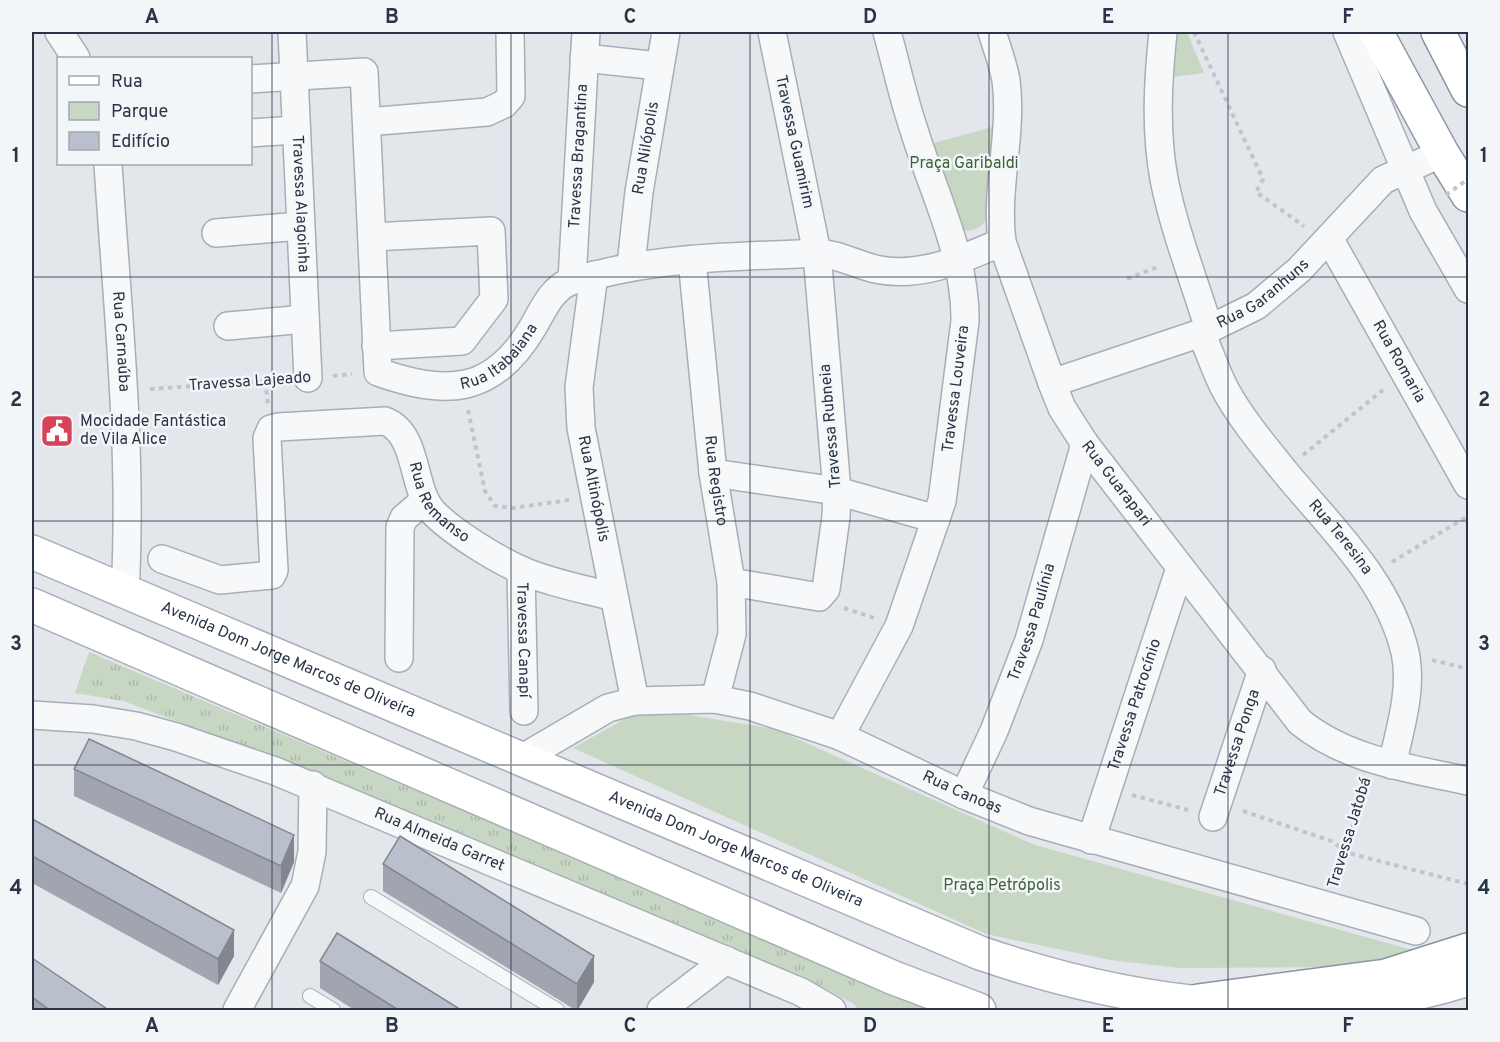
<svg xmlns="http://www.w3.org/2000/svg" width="1500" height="1042" viewBox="0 0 1500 1042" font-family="Overpass,sans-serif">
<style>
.grass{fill:url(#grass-tufts)}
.park{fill:#c8d7c4}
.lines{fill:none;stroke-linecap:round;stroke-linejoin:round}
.lane-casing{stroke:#a7aeb7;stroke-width:16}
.street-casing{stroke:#a7aeb7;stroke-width:30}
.secondary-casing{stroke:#a7aeb7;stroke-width:36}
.highway-casing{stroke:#8994a4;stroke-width:36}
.path{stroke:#c1c5cb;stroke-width:4;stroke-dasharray:4.5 4.5;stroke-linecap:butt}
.lane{stroke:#f6f8fa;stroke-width:14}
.street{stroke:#f6f8fa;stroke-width:27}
.secondary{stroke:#fff;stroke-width:33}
.highway{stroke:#fff;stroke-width:33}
.path-bridge{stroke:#c1c5cb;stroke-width:4;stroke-dasharray:4.5 4.5;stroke-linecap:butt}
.wall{fill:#a0a5af}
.shaded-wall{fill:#82868e}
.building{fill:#bac0cb;stroke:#82868e;stroke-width:1.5}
.grid{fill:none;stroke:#293446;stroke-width:1.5;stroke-opacity:0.55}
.labels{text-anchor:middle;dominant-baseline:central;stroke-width:5;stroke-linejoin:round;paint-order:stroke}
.street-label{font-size:16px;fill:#293446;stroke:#f3f6f9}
.park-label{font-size:16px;fill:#3e6335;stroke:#f3f6f9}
.poi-label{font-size:16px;fill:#293446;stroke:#f3f6f9;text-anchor:start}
.neatline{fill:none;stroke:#293446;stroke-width:2}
.grid-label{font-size:20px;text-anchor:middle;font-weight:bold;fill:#293446}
</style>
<defs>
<pattern id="grass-tufts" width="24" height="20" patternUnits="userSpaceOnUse" patternTransform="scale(1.5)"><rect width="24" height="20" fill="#c8d7c4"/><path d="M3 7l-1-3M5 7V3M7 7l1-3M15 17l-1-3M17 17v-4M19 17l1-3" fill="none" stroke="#acb9aa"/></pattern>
</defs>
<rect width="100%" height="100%" fill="#e3e7ec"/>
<path class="grass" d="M89,652L854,977V1004L806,978L692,933L311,772L123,701L75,693Z"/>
<g class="park">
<path d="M1170,32H1187L1204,73L1166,78Z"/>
<path d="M996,126C995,145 995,201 989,215C983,228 971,234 958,229L930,144Z"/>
<path d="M677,713L775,729L1035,845L1416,951L1341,967L1179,968L1110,960L986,934L573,748L630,716Z"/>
<path d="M854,977L933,1010H858L854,1004Z"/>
</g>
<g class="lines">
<g class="lane-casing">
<g id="lane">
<path d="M371,897L557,1010"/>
<path d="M310,996L333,1010"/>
</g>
</g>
<g class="street-casing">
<g id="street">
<path d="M59,32L76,58"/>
<path id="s1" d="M292,32L308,378"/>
<path id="s2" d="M992,32C997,48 1003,64 1006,80C1013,134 995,188 1002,242L1052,383L1062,408L1085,444L1300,722C1348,761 1410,768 1468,781"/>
<path d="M1163,32C1158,80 1155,130 1164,179C1174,230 1194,280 1209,329"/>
<path d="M1347,32L1423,211L1468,289"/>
<path d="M584,58L659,66"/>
<path id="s3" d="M250,79L364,72L378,372C446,396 493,395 533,327C543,310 551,290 569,282C578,278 587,277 596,275C668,256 743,257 817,253C838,254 855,264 875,269C919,279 963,259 1002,242"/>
<path d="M367,122L487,112L504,104L511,96L510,32"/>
<path d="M250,133L295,130"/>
<path id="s4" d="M108,164C117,306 133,450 125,593"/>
<path d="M216,233L300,226"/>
<path d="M372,237L491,231L494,299L462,341L376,346"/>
<path id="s5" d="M1329,238L1468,485"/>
<path id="s6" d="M692,260L713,473L731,582L732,634L715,699"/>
<path id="s7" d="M631,265L639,192L666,32"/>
<path id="s8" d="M594,275L579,387L581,428L635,701"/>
<path id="s9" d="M572,280L586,32"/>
<path d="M228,326L305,319"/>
<path id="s10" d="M1201,333C1210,352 1216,373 1226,391C1242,420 1265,447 1285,472C1331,528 1388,580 1405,652C1413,689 1400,729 1392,765"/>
<path id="s11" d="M1052,383L1201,333L1256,306L1299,270L1383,180L1442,153"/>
<path d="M713,473L837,491L936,519"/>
<path id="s12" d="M162,559L220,580L272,575L274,570L267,438L271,429L278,427L385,421C419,434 411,488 433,512C452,532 496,559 521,570C550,583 584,589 614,597"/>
<path id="s13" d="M521,570L524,711"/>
<path d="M731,582L819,597L826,589L836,517L837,491L817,253L772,32"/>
<path d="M399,658L400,527L404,518L425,500"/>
<path id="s14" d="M32,715L93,719L136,726L176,737L275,771L801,992L832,1010"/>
<path id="s15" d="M840,736L899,626L942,501L965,321C966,255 933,192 914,130C903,98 896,64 887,32"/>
<path id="s16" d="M521,759L608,708L635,701L715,699L750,706L840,736L964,795L1029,821L1416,931"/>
<path id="s17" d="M964,795L994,731L1029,640L1085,444"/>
<path id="s18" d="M1213,817L1262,670"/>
<path id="s19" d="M1091,840L1180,568"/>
<path d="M237,1010L305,886L312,852L313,785"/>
<path d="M661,1010L726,960"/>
</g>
</g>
<g class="secondary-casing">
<g id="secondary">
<path id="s20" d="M32,552L980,953C1134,1006 1310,1030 1468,979"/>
<path d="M32,605L894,978L979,1010"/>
</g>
</g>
<g class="highway-casing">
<g id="highway">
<path d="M1376,32L1442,153L1468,195"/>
<path d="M1438,32L1468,90"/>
<path d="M1198,1001L1386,976L1468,950"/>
</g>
</g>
<g class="path">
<path d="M1194,32L1263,179L1256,192L1304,226"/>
<path d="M1127,279L1160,266"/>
<path d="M333,376L352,374"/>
<path d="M265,381L268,404"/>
<path d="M150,389L283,380"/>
<path d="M468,410L485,491L495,506L513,508L569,500"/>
<path d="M1303,455L1383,390"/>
<path d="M1392,562L1468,516"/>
<path d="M844,608L874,618"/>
<path d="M1432,660L1468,669"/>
<path d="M1132,795L1188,810"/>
<path d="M1243,811L1334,842L1344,852L1468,884"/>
<path d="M1336,880L1366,784"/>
</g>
<use href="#lane" class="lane"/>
<use href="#street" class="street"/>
<use href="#secondary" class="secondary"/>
<use href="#highway" class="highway"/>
<path class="path-bridge" d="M1446,195L1468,179"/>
</g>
<g class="wall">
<path d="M74,769L294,862L281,893L74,796Z"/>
<path d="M32,823L234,956L218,985L32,883Z"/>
<path d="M383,864L594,982L577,1011L383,891Z"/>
<path d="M32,958L110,1011H32Z"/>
<path d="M320,961L463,1011H356L320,988Z"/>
</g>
<g class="shaded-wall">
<path d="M294,835V862L281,893V866Z"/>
<path d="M234,930V956L218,985V959Z"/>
<path d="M594,956V982L577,1011V984Z"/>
</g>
<g class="building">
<path d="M89,739L294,835L281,866L74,769Z"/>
<path d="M34,820L234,930L218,959L32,856V823Z"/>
<path d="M400,836L594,956L577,984L383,864Z"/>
<path d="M337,933L463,1011H400L320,961Z"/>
<path d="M32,958L110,1011H51L32,997Z"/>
</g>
<path class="grid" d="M272,32V1010M511,32V1010M750,32V1010M989,32V1010M1228,32V1010M32,277H1468M32,521H1468M32,765H1468"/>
<defs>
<g id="civic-square" transform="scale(1.725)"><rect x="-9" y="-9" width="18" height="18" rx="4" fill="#d94157" stroke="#f3f6f9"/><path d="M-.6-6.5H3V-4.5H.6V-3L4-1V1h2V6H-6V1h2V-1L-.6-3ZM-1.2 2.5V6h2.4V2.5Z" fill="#fff"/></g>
</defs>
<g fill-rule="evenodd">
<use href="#civic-square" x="57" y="431"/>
</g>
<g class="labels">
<g class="street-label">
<text transform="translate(794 142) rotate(78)">Travessa Guamirim</text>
<text stroke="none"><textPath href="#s7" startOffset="118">Rua Nilópolis</textPath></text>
<text stroke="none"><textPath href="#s9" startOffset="124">Travessa Bragantina</textPath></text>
<text stroke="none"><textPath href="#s1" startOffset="172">Travessa Alagoinha</textPath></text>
<text stroke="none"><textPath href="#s11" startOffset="231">Rua Garanhuns</textPath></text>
<text stroke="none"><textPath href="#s4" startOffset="178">Rua Carnaúba</textPath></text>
<text stroke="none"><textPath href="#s3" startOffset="548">Rua Itabaiana</textPath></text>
<text stroke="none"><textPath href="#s5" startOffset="142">Rua Romaria</textPath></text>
<text transform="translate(250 382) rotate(-4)">Travessa Lajeado</text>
<text stroke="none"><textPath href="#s15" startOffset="370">Travessa Louveira</textPath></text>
<text transform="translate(831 426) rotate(-95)">Travessa Rubneia</text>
<text stroke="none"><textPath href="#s6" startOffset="222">Rua Registro</textPath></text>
<text stroke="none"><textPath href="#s2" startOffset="482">Rua Guarapari</textPath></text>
<text stroke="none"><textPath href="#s8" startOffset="216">Rua Altinópolis</textPath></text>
<text stroke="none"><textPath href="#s12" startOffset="477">Rua Remanso</textPath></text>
<text stroke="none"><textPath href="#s10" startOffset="249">Rua Teresina</textPath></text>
<text stroke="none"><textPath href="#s17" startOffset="186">Travessa Paulínia</textPath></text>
<text stroke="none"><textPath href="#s13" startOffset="70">Travessa Canapí</textPath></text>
<text stroke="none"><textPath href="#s20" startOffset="278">Avenida Dom Jorge Marcos de Oliveira</textPath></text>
<text stroke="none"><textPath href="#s19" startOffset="142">Travessa Patrocínio</textPath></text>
<text stroke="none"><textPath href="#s18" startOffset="78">Travessa Ponga</textPath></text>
<text stroke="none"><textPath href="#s16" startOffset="474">Rua Canoas</textPath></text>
<text transform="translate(1350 833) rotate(-73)">Travessa Jatobá</text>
<text stroke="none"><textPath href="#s14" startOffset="429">Rua Almeida Garret</textPath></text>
<text stroke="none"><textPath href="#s20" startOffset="764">Avenida Dom Jorge Marcos de Oliveira</textPath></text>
</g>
<g class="park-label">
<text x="964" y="164">Praça Garibaldi</text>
<text x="1002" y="886">Praça Petrópolis</text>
</g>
<g class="poi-label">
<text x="80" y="422">Mocidade Fantástica<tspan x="80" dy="18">de Vila Alice</tspan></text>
</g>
</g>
<rect width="1500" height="1042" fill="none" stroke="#f3f6f9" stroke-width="66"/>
<rect x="57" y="57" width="195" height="108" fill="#f3f6f9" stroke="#a2a8b1" stroke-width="1.5"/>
<rect x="69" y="76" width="30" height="9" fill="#ffffff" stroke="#a2a8b1" stroke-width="1.5"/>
<text x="111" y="87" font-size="18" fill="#293446">Rua</text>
<rect x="69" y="102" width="30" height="18" fill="#c8d7c4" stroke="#a2a8b1" stroke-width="1.5"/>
<text x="111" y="117" font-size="18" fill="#293446">Parque</text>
<rect x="69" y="132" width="30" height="18" fill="#bac0cb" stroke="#a2a8b1" stroke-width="1.5"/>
<text x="111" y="147" font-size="18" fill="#293446">Edifício</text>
<rect x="33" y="33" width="1434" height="976" class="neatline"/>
<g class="grid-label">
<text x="152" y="23">A</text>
<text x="392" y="23">B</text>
<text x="630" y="23">C</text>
<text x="870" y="23">D</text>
<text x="1108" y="23">E</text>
<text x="1348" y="23">F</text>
<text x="16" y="162">1</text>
<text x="1484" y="162">1</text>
<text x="16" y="406">2</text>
<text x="1484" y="406">2</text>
<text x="16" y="650">3</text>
<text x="1484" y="650">3</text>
<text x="16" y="894">4</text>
<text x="1484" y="894">4</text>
<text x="152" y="1032">A</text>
<text x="392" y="1032">B</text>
<text x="630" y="1032">C</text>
<text x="870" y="1032">D</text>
<text x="1108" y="1032">E</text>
<text x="1348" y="1032">F</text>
</g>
</svg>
